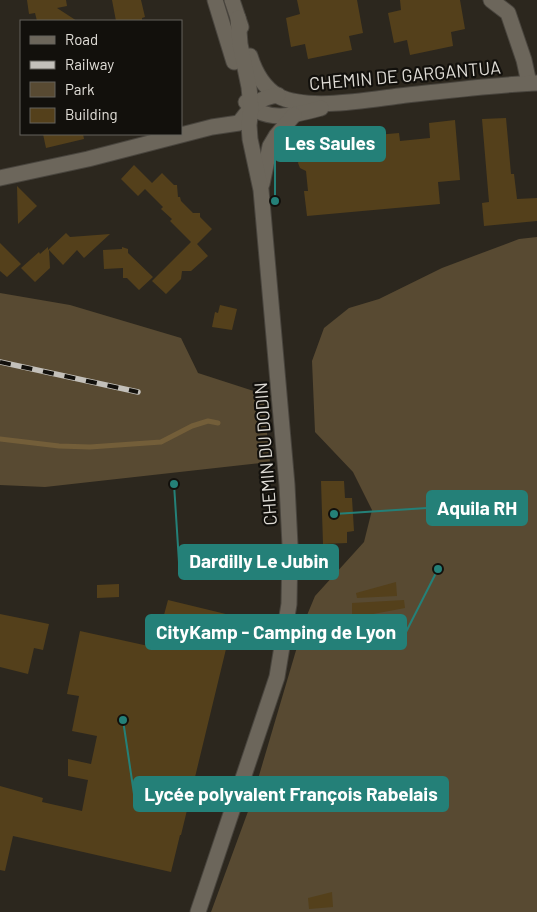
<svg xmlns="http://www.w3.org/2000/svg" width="537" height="912" viewBox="0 0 537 912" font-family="Barlow,sans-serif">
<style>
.green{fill:#584a32}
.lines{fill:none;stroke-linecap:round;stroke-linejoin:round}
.stream{stroke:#735e39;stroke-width:5}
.building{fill:#54401b}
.minor-casing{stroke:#49453e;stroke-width:17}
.minor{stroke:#6c665b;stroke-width:15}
.rail-casing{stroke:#c3c0ba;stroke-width:5.5}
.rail{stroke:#12100c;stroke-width:4;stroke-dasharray:11;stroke-linecap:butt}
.labels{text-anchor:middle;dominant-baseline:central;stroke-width:4.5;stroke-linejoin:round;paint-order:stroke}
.street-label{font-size:18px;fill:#e0ddd7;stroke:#12100c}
.leader{fill:none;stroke:#248078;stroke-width:2}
.callout-dot{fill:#248078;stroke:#12100c;stroke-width:2}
.callout{fill:#248078;stroke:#248078;stroke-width:2}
.callout-label{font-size:19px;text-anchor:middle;font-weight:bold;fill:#fff}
</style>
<rect width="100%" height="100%" fill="#2c271e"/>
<g class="green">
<path d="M537,237V912H211L250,806L305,620L315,596L364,542L372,510L353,472L315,432L312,361L324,328L349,308L379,299L442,268L519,239Z"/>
<path d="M0,293L70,305L181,338L198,373L263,394L270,462L45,487L0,485Z"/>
</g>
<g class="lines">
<path class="stream" d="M0,439L59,446L90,447L161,442L192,426L208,421L218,423"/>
</g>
<g class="building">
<path d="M27,0H66L67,6L57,8L77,21H37L35,13L29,14Z"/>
<path d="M112,0H141L145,17L142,18V21H116Z"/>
<path d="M297,0H357L363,33L349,36L352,50L308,59L305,44L291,47L286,18L300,14Z"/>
<path d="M400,0H460L465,29L451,32L453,46L410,55L407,40L394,43L388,13L401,10Z"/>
<path d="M506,118L511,174H514L517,199L537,198V221L484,226L482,203L489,202L482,119Z"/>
<path d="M455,120L460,180L438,182L440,204L307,216L304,191H308L306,171L300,168L298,163L299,159L304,153V149L363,144L355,138L376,135L399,133L400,141L430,138L429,123Z"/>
<path d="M43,134H83L84,139L46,148Z"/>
<path d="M134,165L152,183L162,173L174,185H177L178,197H180L181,201L193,213H200V217L212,229L197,244L208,256L191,271H182L181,279L166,294L152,281L191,242L170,221L172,219L161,209L163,207L145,189L138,196L121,179Z"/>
<path d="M17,186L37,206L18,224Z"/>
<path d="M66,233L70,237L110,234L84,258L77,250L63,265L49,250L50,268L35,282L21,268L39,252L40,254L48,247V250Z"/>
<path d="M0,243L21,264L7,277L0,271Z"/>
<path d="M122,247L128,249V253L153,277L139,290L127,278H123V268L104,269L103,250L122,249Z"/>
<path d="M220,305L237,309L232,330L212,327L215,312L218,313Z"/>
<path d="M321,481H344L345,498H352L354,531L347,532V543L323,544Z"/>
<path d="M396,582L397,596L357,598L356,593Z"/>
<path d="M119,584V597L97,598V585Z"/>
<path d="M168,600L234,616L181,835H180L171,872L13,836L5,871L0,870V786L43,798L42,802L82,811L88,780L68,776V759L91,764L97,736L72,731L79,696L67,694L80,631L153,647V626H161Z"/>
<path d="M404,600L405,608L352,618V603Z"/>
<path d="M0,614L49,624L43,650L34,648L28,674L0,667Z"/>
<path d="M332,892L333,907L309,909L308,898Z"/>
</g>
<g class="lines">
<g class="minor-casing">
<g id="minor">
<path d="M215,0L234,62"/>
<path d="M232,0L241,27"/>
<path d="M491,0L508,13L524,60L529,83"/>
<path d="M250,56C255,72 263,87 278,96C307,111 367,100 399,96C445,91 491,85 537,83"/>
<path d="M246,102C266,124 296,115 321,108"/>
<path d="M0,178L88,159L212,127L239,123C251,107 257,98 278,95"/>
<path d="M262,184L270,146L276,136L294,115"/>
<path d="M198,912L277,677L289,604L290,545L287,485L274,337L261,190L250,139L249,125L251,108L249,87L240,44L238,18"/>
</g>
</g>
<use href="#minor" class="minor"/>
<g class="rail-casing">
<path id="rail" d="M0,362L138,392"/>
</g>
<use href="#rail" class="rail"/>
</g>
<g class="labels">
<g class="street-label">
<text transform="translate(405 75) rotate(-5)">CHEMIN DE GARGANTUA</text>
<text transform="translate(265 454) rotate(-94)">CHEMIN DU DODIN</text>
</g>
</g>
<path class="leader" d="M275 201L275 144M334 514L427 508M174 484L179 562M438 569L406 632M123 720L134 794"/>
<g class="callout-dot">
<circle cx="275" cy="201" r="5"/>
<circle cx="334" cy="514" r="5"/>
<circle cx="174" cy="484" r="5"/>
<circle cx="438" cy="569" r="5"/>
<circle cx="123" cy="720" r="5"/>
</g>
<g class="callout">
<rect x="275" y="127" width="110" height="34" rx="5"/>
<rect x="427" y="491" width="100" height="34" rx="5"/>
<rect x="179" y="545" width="159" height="34" rx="5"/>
<rect x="146" y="615" width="260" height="34" rx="5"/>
<rect x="134" y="777" width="314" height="34" rx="5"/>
</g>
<g class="callout-label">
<text x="330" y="150">Les Saules</text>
<text x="477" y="515">Aquila RH</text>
<text x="259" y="568">Dardilly Le Jubin</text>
<text x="276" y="639">CityKamp - Camping de Lyon</text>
<text x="291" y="801">Lycée polyvalent François Rabelais</text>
</g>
<rect x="20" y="20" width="162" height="115" fill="#12100c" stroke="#64625d"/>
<rect x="30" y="36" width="25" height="8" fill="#6c665b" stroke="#64625d"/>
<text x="65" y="45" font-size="15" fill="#e0ddd7">Road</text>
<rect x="30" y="61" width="25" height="8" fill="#c3c0ba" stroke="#64625d"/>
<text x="65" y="70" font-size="15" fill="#e0ddd7">Railway</text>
<rect x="30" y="82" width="25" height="15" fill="#584a32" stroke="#64625d"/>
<text x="65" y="95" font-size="15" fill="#e0ddd7">Park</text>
<rect x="30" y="108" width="25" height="15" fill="#54401b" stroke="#64625d"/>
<text x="65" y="120" font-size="15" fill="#e0ddd7">Building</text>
</svg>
